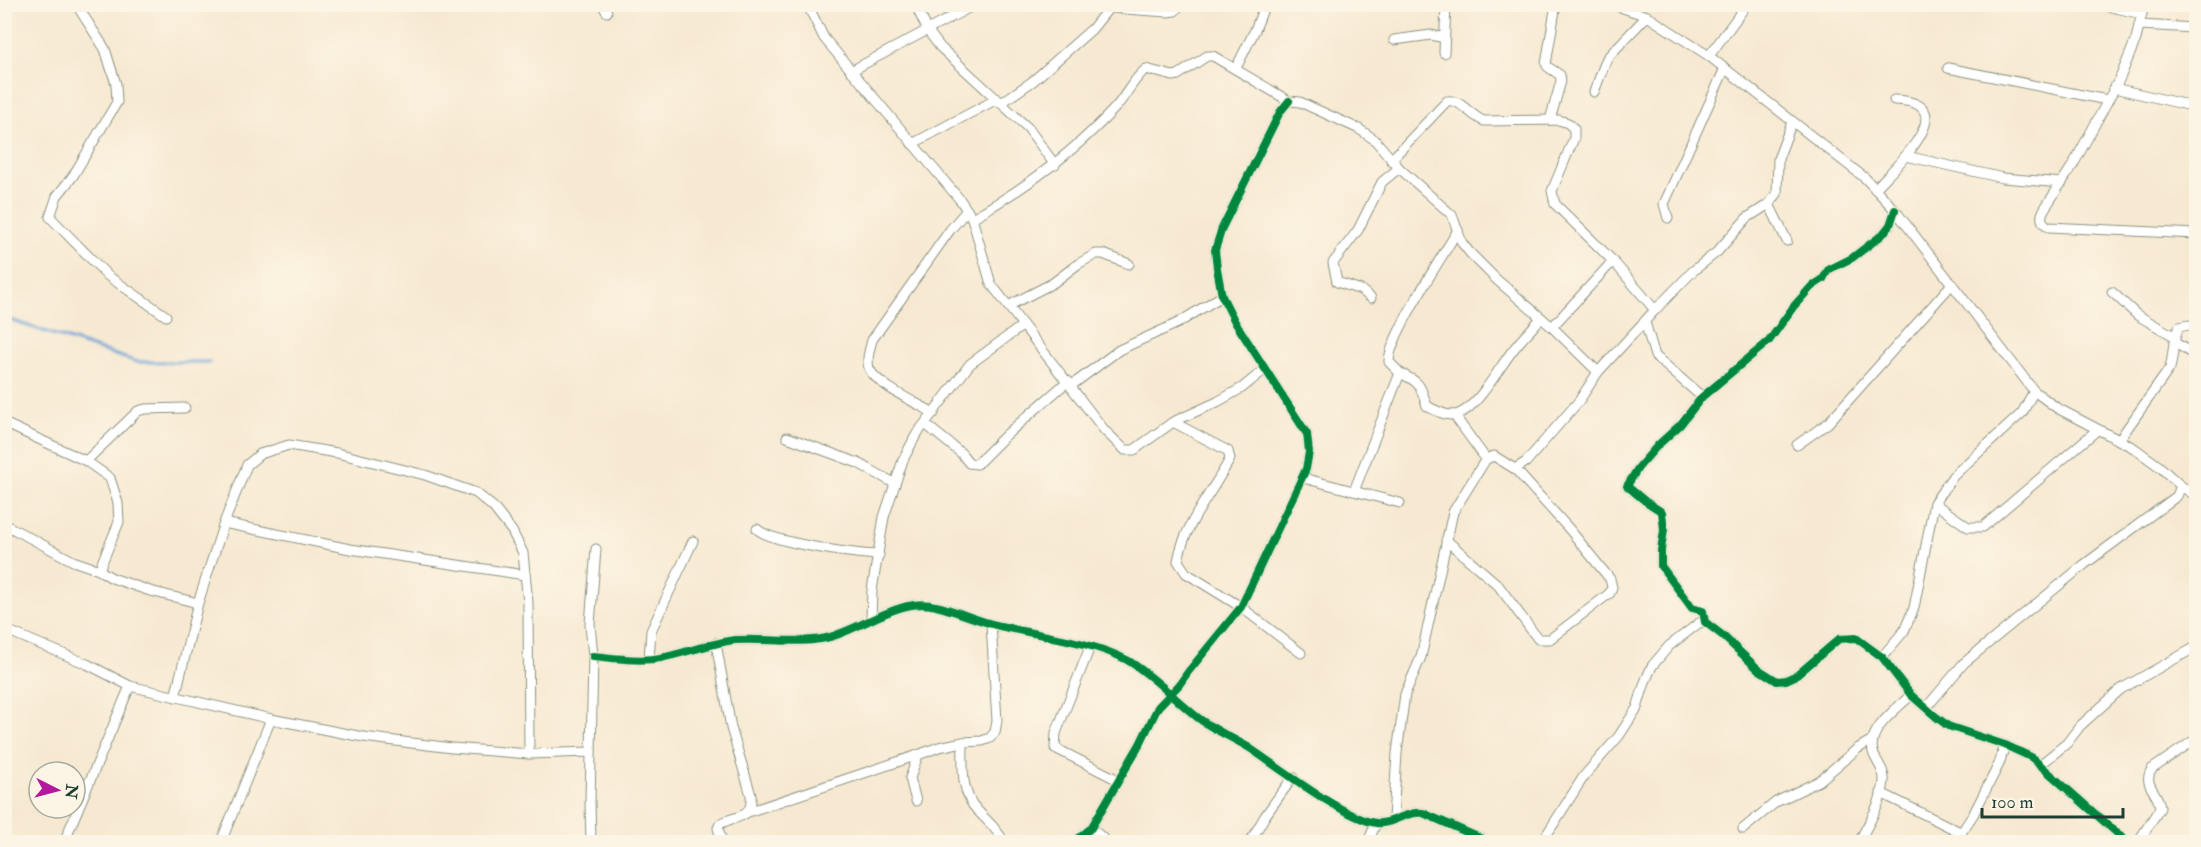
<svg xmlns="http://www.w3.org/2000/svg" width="2201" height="847" viewBox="0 0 2201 847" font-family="'IM FELL Double Pica',serif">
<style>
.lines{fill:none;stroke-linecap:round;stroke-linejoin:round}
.stream{stroke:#669fd5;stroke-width:3}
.street-casing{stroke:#8b9382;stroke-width:11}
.street{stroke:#fff;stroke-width:9}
.cycleway-casing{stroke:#fcf5e5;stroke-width:11}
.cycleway{stroke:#00873e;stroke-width:8}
</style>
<rect width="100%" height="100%" fill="#fcf5e5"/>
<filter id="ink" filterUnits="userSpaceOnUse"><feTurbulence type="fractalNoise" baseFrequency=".0167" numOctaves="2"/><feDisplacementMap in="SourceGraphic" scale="12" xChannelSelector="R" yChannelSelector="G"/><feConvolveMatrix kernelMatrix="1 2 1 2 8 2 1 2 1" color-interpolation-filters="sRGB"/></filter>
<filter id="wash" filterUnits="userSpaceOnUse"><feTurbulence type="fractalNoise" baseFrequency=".008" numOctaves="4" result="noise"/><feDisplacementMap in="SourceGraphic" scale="24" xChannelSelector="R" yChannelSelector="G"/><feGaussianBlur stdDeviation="1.35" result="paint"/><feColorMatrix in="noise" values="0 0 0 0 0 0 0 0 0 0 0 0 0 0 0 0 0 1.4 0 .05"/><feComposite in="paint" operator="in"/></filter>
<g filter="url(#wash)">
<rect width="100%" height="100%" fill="#f7e9d1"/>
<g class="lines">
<path class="stream" d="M4,318L137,362H210"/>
</g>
</g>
<g filter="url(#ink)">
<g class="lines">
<g class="street-casing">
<g id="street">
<path d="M76,4L105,49L116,84L117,102L73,176L57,196L50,217L108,276L166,316"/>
<path d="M602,4L607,12"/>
<path d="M807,4L824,38L961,201L972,218L991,284L1105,431L1125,450H1134L1173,422L1217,402L1242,388L1264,370"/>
<path d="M915,4L928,31L940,47L1028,128L1055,165"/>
<path d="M1611,4L1647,16L1709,56L1865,178L1895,210L2034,391L2057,408L2134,448L2160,467L2181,486L2196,496"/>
<path d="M2098,4L2142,14"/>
<path d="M2144,4L2136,39L2120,78L2073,165L2045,208C2040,216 2040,222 2049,227L2196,234"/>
<path d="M1111,8L1167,12L1175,11L1181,4"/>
<path d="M2139,25L2196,28"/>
<path d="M1394,40L1431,35L1445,38"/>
<path d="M1444,53L1446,4"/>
<path d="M1709,56L1747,4"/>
<path d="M1236,68L1255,30L1265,4"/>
<path d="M1948,68L2107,100"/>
<path d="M851,71L976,4"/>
<path d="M2114,88L2196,107"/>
<path d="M1594,92L1607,58L1647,16"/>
<path d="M1001,103L1033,81L1092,29L1112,4"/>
<path d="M1550,120L1561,81L1560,75L1548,67L1546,64L1556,4"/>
<path d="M912,144L997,99"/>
<path d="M1906,156L2003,178L2062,183"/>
<path d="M1391,160L1447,101C1460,98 1470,116 1484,121L1559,120L1568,123L1574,129V138L1552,191L1555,204L1613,261L1655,310"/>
<path d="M1875,189C1895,167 1967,102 1894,100"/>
<path d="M1769,204L1787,241"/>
<path d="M1895,210L1890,225L1882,235L1852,258L1828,270L1823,279L1811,287L1794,306L1769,341L1702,397L1680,425L1658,445L1638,468L1627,486L1645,501L1662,512L1664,530L1661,550V566L1692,608L1703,611L1705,622L1722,635L1758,669L1777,681L1786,680L1797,675L1839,639L1856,638L1882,657L1911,695L1935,716L1948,726L2005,745L2031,757L2127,842"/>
<path d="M972,218C1024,189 1074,152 1115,108C1126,96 1133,79 1146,69L1173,76L1178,75L1207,56H1213L1289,101L1300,102L1359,129L1375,140L1399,168L1452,215L1462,243L1470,253L1497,280L1552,327L1598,372"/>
<path d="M1668,218L1664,204L1725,68"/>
<path d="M2112,292L2137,315L2174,336"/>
<path d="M1371,298L1361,290L1337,282L1333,263L1358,230L1382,182L1399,168"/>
<path d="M1008,306L1053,283L1078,264L1096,254H1103L1129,264"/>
<path d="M1645,322L1655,356L1702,397"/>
<path d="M1552,327L1613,261"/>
<path d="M2174,342L2196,356"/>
<path d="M1400,373L1389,362C1388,338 1444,254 1458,230"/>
<path d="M1072,385L1119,350L1178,323L1222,296"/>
<path d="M934,413C918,404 875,384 869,368C866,358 870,349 872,340L950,230L967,210"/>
<path d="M1454,415L1486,459"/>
<path d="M1173,422L1228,451L1230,459C1213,491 1184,525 1178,561L1186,573L1241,607L1301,653"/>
<path d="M4,423L86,461L110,478L118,503L119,522L99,570"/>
<path d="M925,424L961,453L969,463L977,464L1006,435L1068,381"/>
<path d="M787,437L858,463L894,483"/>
<path d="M2119,440L2170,368C2174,354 2172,340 2179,327L2188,325L2196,327"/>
<path d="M1797,445L1828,423L1952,284"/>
<path d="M86,461L138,411L145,409L185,408"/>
<path d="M1515,469L1526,462L1579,401L1598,372L1655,310L1693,271L1717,252L1747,218L1769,204L1777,194L1778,159L1792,122"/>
<path d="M1303,478L1400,503"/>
<path d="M1354,491L1400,373C1421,383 1420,385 1427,406C1435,410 1445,416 1454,415C1475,413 1500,366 1513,350C1521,339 1532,329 1541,318"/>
<path d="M1934,503L1968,527H1983L2097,430"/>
<path d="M224,523L350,549L525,575"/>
<path d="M4,524L73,561L99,570L112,578L150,591L198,603"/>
<path d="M757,529C772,543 855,554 879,555"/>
<path d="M871,619L872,590L884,517L903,460L916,435L970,364L1022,326"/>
<path d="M4,629L87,664L130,686L271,719L363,737L452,748L529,754L591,752"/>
<path d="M716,643L731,728L751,795C753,821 736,814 720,824L718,828L722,842"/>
<path d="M1090,647L1056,733L1055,748L1118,780"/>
<path d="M593,656C615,658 639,662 661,658C686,653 710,643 735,640C764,638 793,644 821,639C858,633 898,596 936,606C957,611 976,620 996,625C1038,636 1089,640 1127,660C1153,675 1174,699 1197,717C1212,729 1231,737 1248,747C1277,766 1345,819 1376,823C1392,825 1405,811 1423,813L1489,842"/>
<path d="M1882,657L1904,631L1914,608L1934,503L1953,476L2022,413L2034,391"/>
<path d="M649,659L651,631L693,541"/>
<path d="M175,697L198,603L224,523L247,465L260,454L289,445L337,453L425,475L476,493L493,507L512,531L523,553L528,603L529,754"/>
<path d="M1926,708L1964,663L2085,564L2177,496L2181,486"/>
<path d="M963,742C963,763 960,793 977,810C989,823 995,826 1004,842"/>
<path d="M2040,765L2067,743L2080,726L2121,689L2196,647"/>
<path d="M1881,793L1960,832"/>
<path d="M916,801L910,778L918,755L939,747L963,742L982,741L990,738L995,732L997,721L991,624"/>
<path d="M748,812L918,755"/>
<path d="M1393,819L1397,753L1405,694L1421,657L1453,512L1486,459L1494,456L1515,469L1570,530L1610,579L1612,587L1610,593L1550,639H1538L1498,585L1446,540"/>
<path d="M1091,828L1107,842"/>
<path d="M1743,829L1776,802L1819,781L1857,749L1872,740"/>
<path d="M64,842L130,686"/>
<path d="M221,842L271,719"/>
<path d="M591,842L590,803L593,656L590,624L596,549"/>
<path d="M1074,842L1091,828L1140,744L1158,707L1179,685L1188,672L1241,607L1306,469L1309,452L1307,434L1235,322L1222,296L1217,268L1215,250L1222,228L1280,112L1289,101"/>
<path d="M1250,842L1265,816L1293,777"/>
<path d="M1368,842L1376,823"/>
<path d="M1542,842L1584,776L1619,736L1637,708L1645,682L1652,666L1669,646L1699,623L1705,622"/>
<path d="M1859,842C1868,824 1882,803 1884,781C1885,771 1878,764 1874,755C1864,731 1896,710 1911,695"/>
<path d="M1955,842L1973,815L1999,764L2005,745"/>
<path d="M2138,842L2160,808C2160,793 2141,785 2152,769L2196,739"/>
</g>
</g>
<use href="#street" class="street"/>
<g class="cycleway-casing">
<g id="cycleway">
<path d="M1895,210L1890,225L1882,235L1852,258L1828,270L1823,279L1811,287L1794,306L1769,341L1702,397L1680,425L1658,445L1638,468L1627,486L1645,501L1662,512L1664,530L1661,550V566L1692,608L1703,611L1705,622L1722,635L1758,669L1777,681L1786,680L1797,675L1839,639L1856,638L1882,657L1911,695L1935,716L1948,726L2005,745L2031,757L2127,842"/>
<path d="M593,656C615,658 639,662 661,658C686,653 710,643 735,640C764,638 793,644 821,639C858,633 898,596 936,606C957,611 976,620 996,625C1038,636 1089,640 1127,660C1153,675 1174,699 1197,717C1212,729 1231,737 1248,747C1277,766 1345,819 1376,823C1392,825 1405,811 1423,813L1489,842"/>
<path d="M1074,842L1091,828L1140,744L1158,707L1179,685L1188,672L1241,607L1306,469L1309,452L1307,434L1235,322L1222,296L1217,268L1215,250L1222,228L1280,112L1289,101"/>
</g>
</g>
<use href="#cycleway" class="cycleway"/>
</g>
</g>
<rect width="2201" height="847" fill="none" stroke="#fcf5e5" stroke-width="24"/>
<g transform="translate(57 790) rotate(96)"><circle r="28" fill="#fcf5e5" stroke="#a4ab9e" stroke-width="1.5"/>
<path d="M0-4.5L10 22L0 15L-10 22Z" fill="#b5179e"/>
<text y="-9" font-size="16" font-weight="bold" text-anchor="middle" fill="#1f3d34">N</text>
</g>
<path d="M1982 808v9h141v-9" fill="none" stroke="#1f3d34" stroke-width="3"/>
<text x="1991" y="808" font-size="18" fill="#1f3d34" stroke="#fcf5e5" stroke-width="4.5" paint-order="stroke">100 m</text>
</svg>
